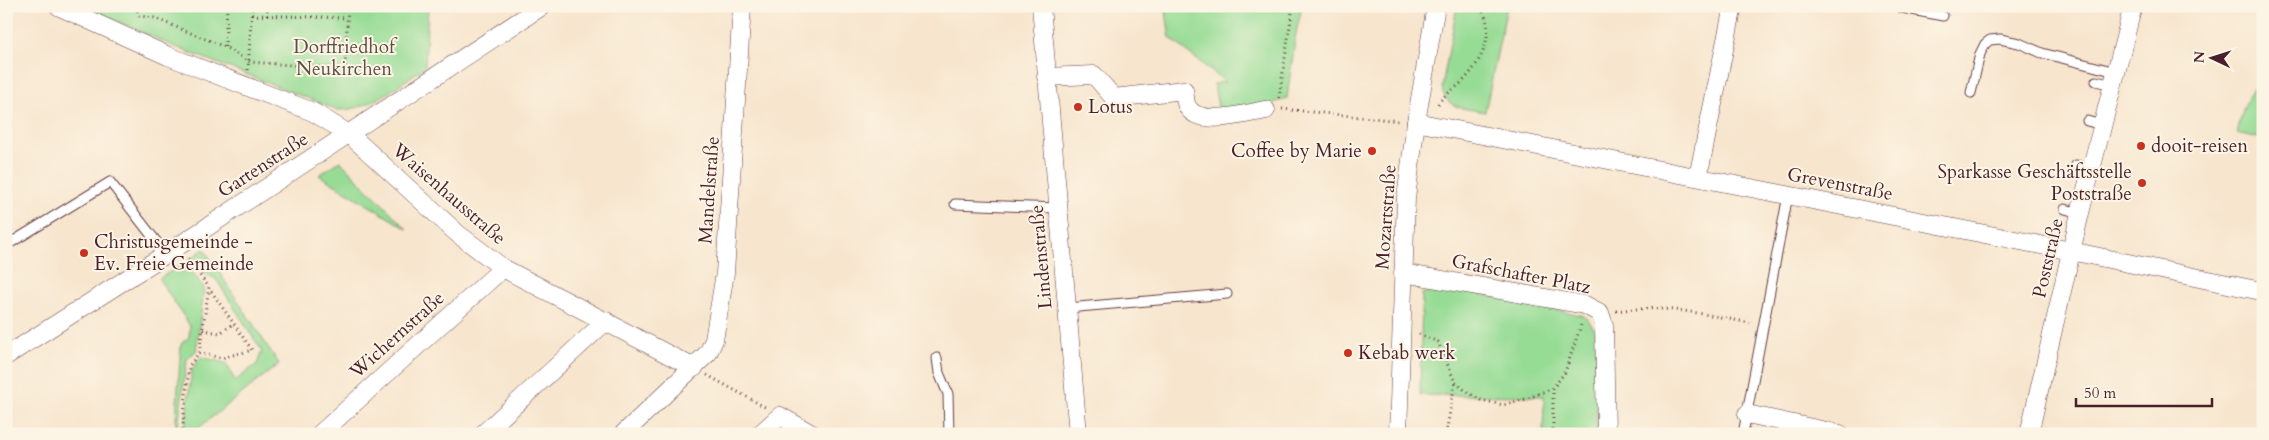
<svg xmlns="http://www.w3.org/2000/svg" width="2269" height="440" viewBox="0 0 2269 440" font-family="Cardo,serif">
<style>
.green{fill:#97dc95;stroke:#707e60}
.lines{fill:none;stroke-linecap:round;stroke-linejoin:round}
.lane-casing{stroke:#643d43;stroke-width:11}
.street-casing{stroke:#643d43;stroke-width:19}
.path{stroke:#643d43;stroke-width:3;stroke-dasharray:1 4;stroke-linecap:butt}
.lane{stroke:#fff;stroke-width:9}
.street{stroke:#fff;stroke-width:18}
.poi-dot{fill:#c8321e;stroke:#fcf5e5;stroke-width:2}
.labels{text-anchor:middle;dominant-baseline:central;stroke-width:4;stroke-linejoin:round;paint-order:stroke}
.park-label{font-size:19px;fill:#5d4e46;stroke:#fcf5e5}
.poi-label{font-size:19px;fill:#4a1f2b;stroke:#fcf5e5;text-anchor:start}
.street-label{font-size:19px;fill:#4a1f2b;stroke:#fcf5e5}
</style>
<rect width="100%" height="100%" fill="#fcf5e5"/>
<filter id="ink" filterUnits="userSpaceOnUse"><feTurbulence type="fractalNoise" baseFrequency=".02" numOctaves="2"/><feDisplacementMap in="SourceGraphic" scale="10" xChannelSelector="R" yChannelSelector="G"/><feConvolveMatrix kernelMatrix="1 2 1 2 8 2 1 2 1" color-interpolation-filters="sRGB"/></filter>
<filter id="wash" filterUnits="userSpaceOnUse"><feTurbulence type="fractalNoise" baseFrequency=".0096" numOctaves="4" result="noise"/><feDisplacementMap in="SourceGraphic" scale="20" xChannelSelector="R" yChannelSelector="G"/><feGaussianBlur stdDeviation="1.12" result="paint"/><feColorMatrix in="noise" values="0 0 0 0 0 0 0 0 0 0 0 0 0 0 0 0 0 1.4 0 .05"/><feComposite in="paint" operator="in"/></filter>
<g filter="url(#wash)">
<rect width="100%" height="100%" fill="#f7e5cd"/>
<g class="green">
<path d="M84,6H428L425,67C399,84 370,111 338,110L173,46Z"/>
<path d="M1165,6H1302L1296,33L1287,98L1272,104L1219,113L1214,84L1225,82L1170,38Z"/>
<path d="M1457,6H1507L1485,112C1466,108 1445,110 1442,87Z"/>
<path d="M2263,76V139L2237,133L2244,106Z"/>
<path d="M340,161L407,229L319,175Z"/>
<path d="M204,249L279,364L191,434H184L192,369L201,357L226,363L235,381L257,364L262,351L216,279L202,272L191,258Z"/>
<path d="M185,262L204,288L196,351L187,359L177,434L175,433L181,344L189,337L190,326L159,279Z"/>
<path d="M1441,286L1581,315L1587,318L1596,332L1597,434H1543L1544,396L1420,395L1422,294Z"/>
</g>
</g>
<g filter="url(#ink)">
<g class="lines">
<g class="lane-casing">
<g id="lane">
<path d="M1902,6V8L1943,16"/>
<path d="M2096,81L2113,85"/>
<path d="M1971,93L1980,54L1985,44L1990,40L2000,39L2019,43L2042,53L2116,72"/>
<path d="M2087,121L2102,125"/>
<path d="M2076,165L2091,169"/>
<path d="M955,204L1058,208"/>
<path d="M2065,209L2080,213"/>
<path d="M6,234L12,242L110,182L166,254"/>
<path d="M1067,308L1227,294"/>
<path d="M937,358L939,373L948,394L949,434"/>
<path d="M1743,434L1788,195"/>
</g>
</g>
<g class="street-casing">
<g id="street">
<path d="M58,6L168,56L313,112L349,134L458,234L503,268L694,368"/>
<path d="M1041,6L1078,434"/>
<path d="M1046,77L1094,75L1114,98L1184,90C1185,95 1185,102 1187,106C1198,128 1247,113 1266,110"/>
<path d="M1416,122L2071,251L2256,290"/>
<path d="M1698,177L1733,6"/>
<path d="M1403,273L1585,305L1600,313L1604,325L1606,434"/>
<path d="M6,356L177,247L542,6"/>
<path d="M1747,414L1840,434"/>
<path d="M320,434L503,268"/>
<path d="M483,434L606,321"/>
<path d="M623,434L708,353L714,340L725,273L742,6"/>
<path d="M760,434L780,416L812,434"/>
<path d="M1398,434L1406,198L1416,122L1436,6"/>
<path d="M2029,434L2080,213L2133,6"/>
</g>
</g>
<g class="path">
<path d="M136,6L139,16L154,18L225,47L250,62L345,69L348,6"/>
<path d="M252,15L347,18"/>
<path d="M267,16L268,6"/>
<path d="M225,47L227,6"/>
<path d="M248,70L252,6"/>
<path d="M1279,98L1293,6"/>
<path d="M1438,104C1444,94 1456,89 1464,80C1482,61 1498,29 1479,6"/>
<path d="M1282,109L1401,121"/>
<path d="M1616,311C1663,304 1704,314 1750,323"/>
<path d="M203,330L220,333L234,323"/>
<path d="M1419,334L1438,342L1455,382L1466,391L1481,400L1503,405L1526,399L1553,388L1565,372L1582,322"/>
<path d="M199,353L222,358L252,350L209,288"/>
<path d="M707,375L765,407"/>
<path d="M1553,388V434"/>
<path d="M182,434L189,366L199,353L209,287L187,259"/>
<path d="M1446,434L1455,382"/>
</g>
<use href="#lane" class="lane"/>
<use href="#street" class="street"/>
</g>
</g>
<g class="poi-dot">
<circle cx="1078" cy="107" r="5"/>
<circle cx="2141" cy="146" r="5"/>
<circle cx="1372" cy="151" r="5"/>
<circle cx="2142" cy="183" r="5"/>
<circle cx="84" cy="253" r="5"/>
<circle cx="1348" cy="353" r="5"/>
</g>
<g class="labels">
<g class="park-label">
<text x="344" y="47">Dorffriedhof<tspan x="344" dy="22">Neukirchen</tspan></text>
</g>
<g class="poi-label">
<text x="1088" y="107">Lotus</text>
<text x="2151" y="146">dooit-reisen</text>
<text x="1362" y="151" text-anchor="end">Coffee by Marie</text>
<text x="2132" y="172" text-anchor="end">Sparkasse Geschäftsstelle<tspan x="2132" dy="22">Poststraße</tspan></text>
<text x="94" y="242">Christusgemeinde -<tspan x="94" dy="22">Ev. Freie Gemeinde</tspan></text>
<text x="1358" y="353">Kebab werk</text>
</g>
<g class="street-label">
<text transform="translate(263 165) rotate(-33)">Gartenstraße</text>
<text transform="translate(1840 184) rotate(11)">Grevenstraße</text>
<text transform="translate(709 190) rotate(-86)">Mandelstraße</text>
<text transform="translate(449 194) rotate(41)">Waisenhausstraße</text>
<text transform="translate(1386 217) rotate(-86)">Mozartstraße</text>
<text transform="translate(1041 257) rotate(-95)">Lindenstraße</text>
<text transform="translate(2048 258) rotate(-77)">Poststraße</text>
<text transform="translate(1521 274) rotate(11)">Grafschafter Platz</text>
<text transform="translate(397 335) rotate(-42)">Wichernstraße</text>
</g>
</g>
<rect width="2269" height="440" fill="none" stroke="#fcf5e5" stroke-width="25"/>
<g transform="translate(2212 58) rotate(274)" stroke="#fcf5e5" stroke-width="4" paint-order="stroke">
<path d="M0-4L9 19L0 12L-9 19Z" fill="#4a1f2b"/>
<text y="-8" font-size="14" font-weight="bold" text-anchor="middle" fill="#4a1f2b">N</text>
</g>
<path d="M2076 398v8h136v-8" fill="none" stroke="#4a1f2b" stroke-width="2.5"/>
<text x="2084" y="398" font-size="15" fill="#4a1f2b" stroke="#fcf5e5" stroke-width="4" paint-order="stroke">50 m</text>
</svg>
